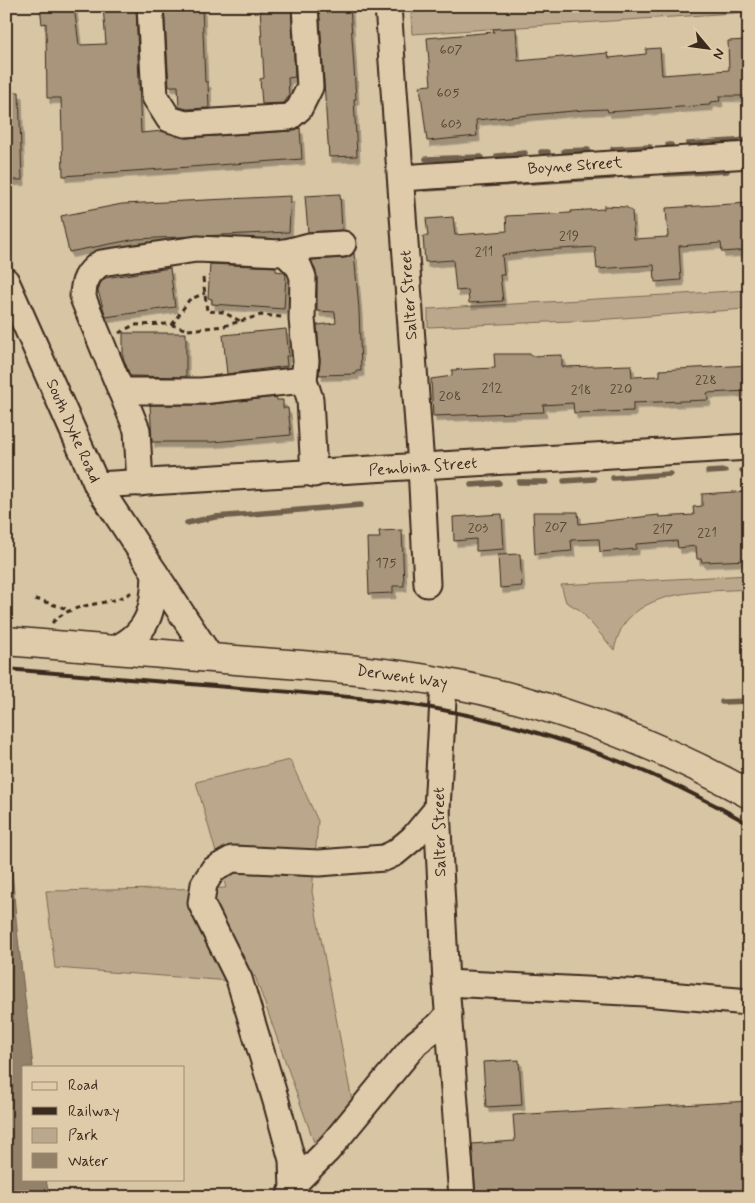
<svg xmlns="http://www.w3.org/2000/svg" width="755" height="1203" viewBox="0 0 755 1203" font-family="Mynerve,sans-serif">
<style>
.green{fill:#bba88c;stroke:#7b6955}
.water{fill:#948169;stroke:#705e4b}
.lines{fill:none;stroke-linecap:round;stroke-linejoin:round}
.stream{stroke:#705e4b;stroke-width:5.5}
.building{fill:#a8957b;stroke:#3b2a1e;filter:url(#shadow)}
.minor-casing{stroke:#3b2a1e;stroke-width:29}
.major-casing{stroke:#3b2a1e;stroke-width:31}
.path{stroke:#3b2a1e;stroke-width:3;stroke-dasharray:5 4;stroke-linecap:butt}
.minor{stroke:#dfcbaa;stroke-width:25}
.major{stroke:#dfcbaa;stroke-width:28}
.rail{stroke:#3b2a1e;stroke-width:4}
.labels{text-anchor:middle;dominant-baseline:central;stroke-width:5;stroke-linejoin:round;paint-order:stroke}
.number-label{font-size:14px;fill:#564535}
.street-label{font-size:16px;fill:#3b2a1e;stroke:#dfcbaa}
</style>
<defs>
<filter id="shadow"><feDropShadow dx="3" dy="5.5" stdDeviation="0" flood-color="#0004"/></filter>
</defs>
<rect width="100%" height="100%" fill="#d8c5a4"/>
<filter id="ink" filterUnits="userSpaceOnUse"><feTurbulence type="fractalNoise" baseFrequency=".02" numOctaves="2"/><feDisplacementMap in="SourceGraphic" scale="10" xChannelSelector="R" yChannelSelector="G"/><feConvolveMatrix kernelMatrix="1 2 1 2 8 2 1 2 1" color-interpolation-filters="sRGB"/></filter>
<g filter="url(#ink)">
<g class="green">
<path d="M539,6H749V12L412,34L411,13Z"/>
<path d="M749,290V308L745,309L595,320L428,327V309Z"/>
<path d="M749,575V589C710,592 657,588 628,619C620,628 617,639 614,650L580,610L566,602L561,585Z"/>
<path d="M290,760L318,821L312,892L353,1106L314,1142L255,976L231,981L55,968L46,891L226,888L196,782Z"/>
</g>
<path class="water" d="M6,800L17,930L33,1067H24V1179H46L49,1197H6Z"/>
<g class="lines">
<g class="stream">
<path d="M688,144L749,140"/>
<path d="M668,145H671"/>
<path d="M613,149L650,147"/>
<path d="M564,151L588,150"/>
<path d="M541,152H548"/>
<path d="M497,156L525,153"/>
<path d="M426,159L481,157"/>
<path d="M745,169H749"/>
<path d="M666,174L727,171"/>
<path d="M630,176L649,175"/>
<path d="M483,185L613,177"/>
<path d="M425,189L458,187"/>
<path d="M742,470L749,469"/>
<path d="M708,472L725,471"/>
<path d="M613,478L670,474"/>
<path d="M564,481L594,479"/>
<path d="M519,482H546"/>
<path d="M471,485L499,483"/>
<path d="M187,523L215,517L361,505"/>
<path d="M722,702L749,701"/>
</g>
</g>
<g class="building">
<path d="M40,6H74L79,45L106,44L103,6H136L141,133L163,131L186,138L291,131L300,128L302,159L63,176L61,98H47L46,23L42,24Z"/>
<path d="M164,6H202L205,82H208L209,108L187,109L179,107L178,86H169Z"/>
<path d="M260,6H291L295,77L288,78L289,96L284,103L262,104L260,79L264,78Z"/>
<path d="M319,6H350L356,99H354L357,156L329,157Z"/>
<path d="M516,28L518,61L608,53L609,58L646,54V49L660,48L662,75L729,70L728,41L749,40V96H719L720,101L710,102V105L608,112L607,109L584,110L476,120L477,136L427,141L420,86L431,85L427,38L494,32L493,29Z"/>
<path d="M19,92L22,180H8L6,93Z"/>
<path d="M340,194L342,230L308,232L305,196Z"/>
<path d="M291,196L289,232L136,239L69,252L61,216L122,204Z"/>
<path d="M749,203V250L722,252L721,243L679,246L681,280L655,282L654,265L597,269L595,247L542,250L502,255L504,275H500L503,301L469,303L468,290L456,291L453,260L425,262L423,236H428L426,219L453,217L455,235L507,231L506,216L571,213V211L604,209V206L626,207L632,211L634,239L668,237L666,208Z"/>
<path d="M354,253L359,309L361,371H356V374L319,375L320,360L317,325L336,323L335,312L317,311V277L311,260L344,258Z"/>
<path d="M210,264L276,267V271L283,272L286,275L284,309L212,304V299L208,298Z"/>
<path d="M170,268L175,307L106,317L98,291L100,284L105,278Z"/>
<path d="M286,329L289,356H286L287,366L227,374L223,335Z"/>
<path d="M123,333H186V377L130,376L123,357Z"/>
<path d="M494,354H531V356L562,355V367L631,365L632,377L660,376V370L749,365V391L707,393L708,400L633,403V411L574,413L573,403L543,405L544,412L433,416L431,379L452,376V370L495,368Z"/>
<path d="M276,397L277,400H283V408H288L291,435L213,442H152L150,405H203Z"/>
<path d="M749,491V560L702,562L701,559H697L696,546L678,548L677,541L636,544V549L600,552L599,539L571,540L572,551L535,554L533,512H578L579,524L659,515V517L694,515L693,507L702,506V494Z"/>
<path d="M502,514L504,549L476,551V539L454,541L453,517Z"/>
<path d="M402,530L404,586H393V593L369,594L367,538H380L379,531Z"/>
<path d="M520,554L522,586L500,588L498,555Z"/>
<path d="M519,1060L522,1105L486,1107L483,1062Z"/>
<path d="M749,1101V1197H476L472,1144L515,1141L513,1115Z"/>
</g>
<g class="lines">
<g class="minor-casing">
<g id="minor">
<path d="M150,6L155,97L169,119L185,124L290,117L299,109L310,87L305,6"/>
<path d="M388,6L421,466L427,584"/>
<path d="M401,178L749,155"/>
<path d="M284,252L299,267L303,277L302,319L306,361L304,380L310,399L314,474"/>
<path d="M6,281L97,485L155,573"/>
<path d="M121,391H202L304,380"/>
<path d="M140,483L137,430L83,298C83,281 87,273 101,263L197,249L282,253L309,246L343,244"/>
<path d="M97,485L749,447"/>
<path d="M112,650C149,635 154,609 155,573L211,658"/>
<path d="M444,682L437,809L446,983L462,1197"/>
<path d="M446,983L645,993L749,1002"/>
<path d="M293,1190L292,1160L276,1101L239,979L201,903L204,884L213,870L232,859L319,863L384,858L395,853L413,838L437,809"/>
<path d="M290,1195L298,1180L327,1151L416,1043L439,1025L449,1014"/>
</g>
</g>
<g class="major-casing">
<path id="major" d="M6,641C87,648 167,654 248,661C313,666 379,670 443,682C550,702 654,742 749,794"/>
</g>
<g class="path">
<path d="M203,278L207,311L223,312L240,321"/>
<path d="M172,325L189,300L205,293"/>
<path d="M119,333L134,325L169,324L188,330L224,326L261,315L282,317"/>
<path d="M35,599C47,602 56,606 68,609"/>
<path d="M52,623C73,600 107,608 132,592"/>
</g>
<use href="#minor" class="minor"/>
<use href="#major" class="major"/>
<path class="rail" d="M6,669C88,675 170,683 252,689C316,694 380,698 443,710C549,730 656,770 749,824"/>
</g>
</g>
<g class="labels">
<g class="number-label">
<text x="451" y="50">607</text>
<text x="448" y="93">605</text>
<text x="451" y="124">603</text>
<text x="569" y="236">219</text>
<text x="484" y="252">211</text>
<text x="706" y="380">228</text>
<text x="492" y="388">212</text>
<text x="621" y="389">220</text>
<text x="581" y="390">218</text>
<text x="450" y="396">208</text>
<text x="556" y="527">207</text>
<text x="478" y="528">203</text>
<text x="663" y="529">217</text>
<text x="707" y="533">221</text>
<text x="386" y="563">175</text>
</g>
<g class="street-label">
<text transform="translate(575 166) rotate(-4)">Boyne Street</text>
<text transform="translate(409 295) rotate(-94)">Salter Street</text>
<text transform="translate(73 431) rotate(66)">South Dyke Road</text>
<text transform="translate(423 467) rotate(-4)">Pembina Street</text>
<text transform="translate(402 677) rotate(8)">Derwent Way</text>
<text transform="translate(440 832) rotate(-91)">Salter Street</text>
</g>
</g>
<rect width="755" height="1203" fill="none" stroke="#dfcbaa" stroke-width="25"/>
<rect x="12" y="12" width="730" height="1178" fill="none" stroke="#3b2a1e" stroke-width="2" filter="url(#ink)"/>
<rect x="22" y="1066" width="162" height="115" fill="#dfcbaa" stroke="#9d8b72"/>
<rect x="32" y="1082" width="25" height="8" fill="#dfcbaa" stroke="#9d8b72"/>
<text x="68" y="1090" font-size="15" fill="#3b2a1e">Road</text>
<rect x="32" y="1107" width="25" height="8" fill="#3b2a1e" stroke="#9d8b72"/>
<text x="68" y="1116" font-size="15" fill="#3b2a1e">Railway</text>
<rect x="32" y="1128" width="25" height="15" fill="#bba88c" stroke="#9d8b72"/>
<text x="68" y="1140" font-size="15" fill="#3b2a1e">Park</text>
<rect x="32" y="1153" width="25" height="15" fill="#948169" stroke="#9d8b72"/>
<text x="68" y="1166" font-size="15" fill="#3b2a1e">Water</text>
<g transform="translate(708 48) rotate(119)" stroke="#dfcbaa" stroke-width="4" paint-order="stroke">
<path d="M0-4L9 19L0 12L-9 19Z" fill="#3b2a1e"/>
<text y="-8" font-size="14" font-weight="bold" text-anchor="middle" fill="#3b2a1e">N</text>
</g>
</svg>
